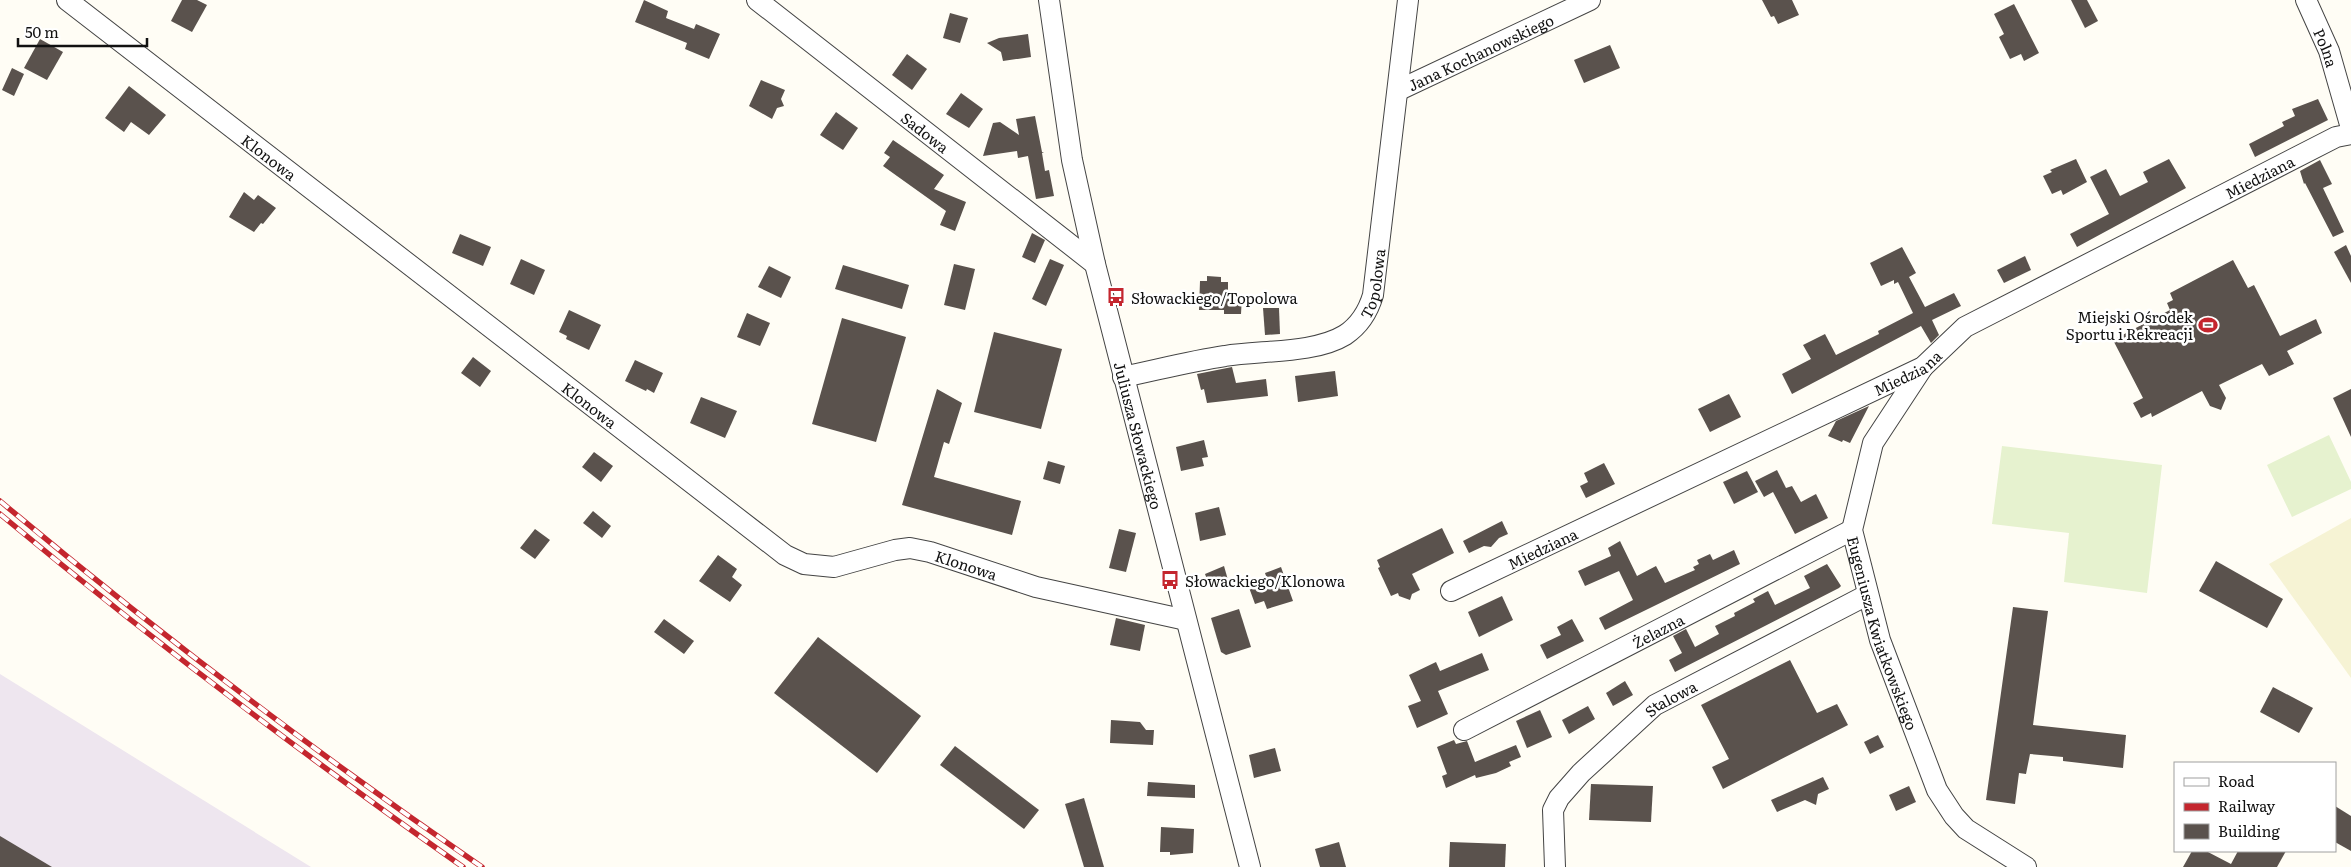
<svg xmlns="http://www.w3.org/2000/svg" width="2351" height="867" viewBox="0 0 2351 867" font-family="Literata,serif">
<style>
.industrial{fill:#eee6ef}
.farmland{fill:#f6f3d4}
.pitch{fill:#e6f2cf}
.building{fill:#5a524d}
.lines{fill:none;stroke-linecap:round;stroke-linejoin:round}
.minor-casing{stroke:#444;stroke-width:22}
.minor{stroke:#fff;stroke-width:20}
.rail-casing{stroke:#c4262e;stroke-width:5.5}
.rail{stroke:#fff;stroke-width:4;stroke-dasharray:11;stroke-linecap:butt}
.labels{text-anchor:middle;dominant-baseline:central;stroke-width:5;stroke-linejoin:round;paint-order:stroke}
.street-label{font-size:15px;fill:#111;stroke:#fff}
.poi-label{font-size:15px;fill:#111;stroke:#fff;text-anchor:start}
</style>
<rect width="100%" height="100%" fill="#fffdf5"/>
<path class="industrial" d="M0,674L311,867H0Z"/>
<path class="farmland" d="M2351,518V678L2269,564Z"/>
<g class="pitch">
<path d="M2329,435L2351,482V489L2292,517L2267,465Z"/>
<path d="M2002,446L2162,465L2147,593L2064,582L2069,533L1992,524Z"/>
</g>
<g class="building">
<path d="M182,0H197L207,5L192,32L171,21Z"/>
<path d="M644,0L668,11L666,18L694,29L696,24L720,34L709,59L685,49L687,43L635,22Z"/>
<path d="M1762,0H1792L1799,15L1778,24L1774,16L1771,17Z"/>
<path d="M2071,0H2087L2098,21L2085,28Z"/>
<path d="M2014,4L2039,53L2024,61L2021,54L2010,59L1999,37L2004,34L1994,14Z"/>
<path d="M950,13L968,18L960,43L943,38Z"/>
<path d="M1028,34L1031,57L1003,61L1001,52L987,43L999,38Z"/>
<path d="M40,39L63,52L47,80L24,68Z"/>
<path d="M1610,45L1620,68L1584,83L1574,60Z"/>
<path d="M907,54L927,69L912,90L892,75Z"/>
<path d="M12,68L24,74L14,96L2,90Z"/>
<path d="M761,80L785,90L781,99L784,106L777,108L772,119L749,106Z"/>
<path d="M129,86L166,115L149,135L131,122L124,132L105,118Z"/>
<path d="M961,93L983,109L969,128L946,114Z"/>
<path d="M2318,99L2328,120L2255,157L2249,144L2284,126L2282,122L2295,116L2292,109Z"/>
<path d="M836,112L858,128L843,150L820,135Z"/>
<path d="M1035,116L1042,152L1044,153H1042L1045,171L1049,170L1054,196L1036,199L1028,156L1018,158L1017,151L983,156L993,123L1000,122L1019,135L1016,119Z"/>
<path d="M893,140L944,175L934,189L966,202L955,231L940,225L946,211L883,166L890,157L884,153Z"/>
<path d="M2076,159L2087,182L2063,195L2061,190L2052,194L2043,176L2052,172L2050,170Z"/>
<path d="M2169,159L2186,188L2077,247L2070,234L2109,214L2090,177L2106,169L2120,196L2148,182L2143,172Z"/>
<path d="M2320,160L2332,184L2323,188L2344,232L2333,237L2305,183L2304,184L2300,171Z"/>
<path d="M244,192L254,200L258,195L276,208L263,224L261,223L254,232L229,217Z"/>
<path d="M1032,233L1045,240L1035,263L1022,257Z"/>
<path d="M460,234L491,247L483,266L452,253Z"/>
<path d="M2346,245L2351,256V283L2334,252Z"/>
<path d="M1902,247L1916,273L1909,277L1925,307L1954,293L1961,306L1932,320L1939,335L1931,343L1921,326L1792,394L1782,374L1811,359L1803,345L1825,334L1836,355L1879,334L1878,331L1913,313L1898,282L1894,284V280L1881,286L1870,263Z"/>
<path d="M2025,256L2031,270L2004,283L1997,270Z"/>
<path d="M521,259L545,270L534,295L510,284Z"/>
<path d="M1050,259L1064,265L1046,306L1032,299Z"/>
<path d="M2233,260L2248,288L2254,285L2280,336L2316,319L2322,333L2287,351L2294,364L2269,376L2262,364L2219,385L2226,398L2221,410L2210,406L2202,391L2152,417L2151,413L2141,418L2133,403L2143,398L2113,340L2170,310L2167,303L2173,300L2170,293Z"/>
<path d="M954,264L975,269L965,310L944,305Z"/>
<path d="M843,265L909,285L902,309L835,289Z"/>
<path d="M769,266L791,277L781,298L758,287Z"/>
<path d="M1207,276L1221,277V282H1228V296H1242L1241,314H1224V310H1199L1200,281H1207Z"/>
<path d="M1263,308H1279L1280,334L1265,335Z"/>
<path d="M569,310L601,325L589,350L566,339L567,336L559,332Z"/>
<path d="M747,313L770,323L760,346L737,337Z"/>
<path d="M842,318L906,337L876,442L812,424Z"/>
<path d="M994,332L1062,349L1041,429L974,412Z"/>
<path d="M473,357L491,371L480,387L461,373Z"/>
<path d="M635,360L663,373L654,393L647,389L646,391L625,381Z"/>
<path d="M1232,367L1236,383L1266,379L1268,396L1207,403L1204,389L1201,390L1197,374Z"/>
<path d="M1335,371L1338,396L1298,402L1295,376Z"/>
<path d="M937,389L962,403L949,444L944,442L934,477L1021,501L1012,535L902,505Z"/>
<path d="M2351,389V437L2333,398Z"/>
<path d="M1729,394L1741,417L1710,432L1698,409Z"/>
<path d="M701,397L737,411L725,438L690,423Z"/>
<path d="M1869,406L1850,443L1843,440L1842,442L1828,436L1836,421Z"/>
<path d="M1204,440L1208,457L1202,458L1204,466L1181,471L1176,447Z"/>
<path d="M594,452L613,466L601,482L582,467Z"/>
<path d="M1048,461L1065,466L1060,484L1043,479Z"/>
<path d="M1604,463L1615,484L1586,498L1580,486L1588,482L1584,473Z"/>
<path d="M1777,470L1786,488L1792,486L1801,502L1816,494L1828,518L1795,534L1773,492L1764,497L1755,481Z"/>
<path d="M1747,471L1758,492L1734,504L1723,482Z"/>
<path d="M1219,507L1226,535L1200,541L1195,513Z"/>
<path d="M593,511L611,526L602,538L583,523Z"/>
<path d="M1502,521L1508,534L1499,538L1491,547L1484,546L1469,553L1463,541Z"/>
<path d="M1442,528L1454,553L1412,574L1420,590L1412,594L1410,600L1399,596L1398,593L1391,596L1378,568L1380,567L1377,560Z"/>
<path d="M535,529L550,540L535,559L520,548Z"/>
<path d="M1119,529L1136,533L1126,572L1109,568Z"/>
<path d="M1620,541L1637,576L1656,566L1665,583L1695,570L1693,567L1699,564L1697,560L1710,554L1713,560L1734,550L1740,564L1605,630L1599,618L1633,600L1619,571L1585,586L1578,571L1611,556L1608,548Z"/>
<path d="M718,555L737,569L732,577L742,585L730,602L699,581Z"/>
<path d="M2216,561L2283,599L2267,628L2199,591Z"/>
<path d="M1827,564L1841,586L1839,588L1675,672L1669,660L1682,653L1673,636L1686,629L1695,647L1719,634L1715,626L1735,616L1734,613L1755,602L1753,599L1768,591L1775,605L1810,588L1804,576Z"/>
<path d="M1224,566L1228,580L1210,587L1205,574Z"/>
<path d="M1281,567L1293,601L1267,609L1264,601L1255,604L1247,582L1266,576L1265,573Z"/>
<path d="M1502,596L1513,620L1479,637L1468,612Z"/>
<path d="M2013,607L2048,611L2033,725L2126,735L2123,768L2063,761V757L2030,754L2026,774L2019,773L2015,804L1986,800Z"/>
<path d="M1239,609L1251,647L1226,655L1221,652L1211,618Z"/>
<path d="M1116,618L1145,625L1140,651L1110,645Z"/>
<path d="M664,619L694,641L684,654L654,632Z"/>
<path d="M1572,619L1584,641L1547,659L1540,645L1561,635L1557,627Z"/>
<path d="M818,637L921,716L877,773L774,693Z"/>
<path d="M1482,653L1489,670L1438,691L1448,714L1417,728L1408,706L1421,701L1409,675L1436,662L1440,671Z"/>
<path d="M1790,660L1817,713L1837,704L1848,725L1723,789L1712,767L1729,759L1701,705Z"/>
<path d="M1625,681L1633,695L1613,706L1606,693Z"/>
<path d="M2273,687L2313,708L2299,733L2260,712Z"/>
<path d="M1588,706L1595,719L1569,734L1562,720Z"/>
<path d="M1540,710L1552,737L1527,748L1516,721Z"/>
<path d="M1111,720L1140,722L1146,730H1154L1153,745L1110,743Z"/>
<path d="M1878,735L1884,747L1870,754L1864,742Z"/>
<path d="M1454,740L1456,744L1467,741L1475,762L1516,745L1521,757L1509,762L1511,766L1496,773L1476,778L1475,775L1446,788L1442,776L1447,774L1437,747Z"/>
<path d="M955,746L1039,810L1024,829L940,765Z"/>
<path d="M1275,748L1281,771L1254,778L1249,755Z"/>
<path d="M1823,777L1829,789L1818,794L1816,805L1805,800L1777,812L1771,800Z"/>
<path d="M1148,782L1195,785V798L1147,796Z"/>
<path d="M1591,784L1653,786L1651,822L1589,820Z"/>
<path d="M1909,786L1916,802L1896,811L1889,795Z"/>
<path d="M1084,798L1104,867H1084L1065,804Z"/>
<path d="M2335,806L2351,816V851L2335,842Z"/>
<path d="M1161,827L1194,829L1193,853L1170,855V852H1160Z"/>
<path d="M0,836L52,867H0Z"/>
<path d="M1339,842L1346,867H1320L1315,849Z"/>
<path d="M1450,842L1506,844L1505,867H1449Z"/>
<path d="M2192,851H2206L2231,864L2238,851H2286L2277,867H2183Z"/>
</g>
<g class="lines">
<g class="minor-casing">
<g id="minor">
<path id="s1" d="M67,0L785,555L804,564L834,567L895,550L910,548L930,552L1036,587L1186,620"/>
<path id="s2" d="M757,0L1095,264"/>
<path id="s3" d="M1049,0L1072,160L1095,264L1250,867"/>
<path id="s4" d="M2306,0L2329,51L2351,128"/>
<path id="s5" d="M1399,90L1590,0"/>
<path id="s6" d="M1923,367L1873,443L1852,530L1880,640L1937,790L1954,816L1966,829L2026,867"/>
<path id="s7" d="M1123,377C1157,370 1191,361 1225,356C1260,350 1314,354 1345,335C1360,325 1368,312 1373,295L1408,0"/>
<path id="s8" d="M1451,591L1923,367L1965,327L2336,137L2351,134"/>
<path id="s9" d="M1464,730L1852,530"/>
<path id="s10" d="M1555,867L1553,810L1559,798L1581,773L1655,705L1867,595"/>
</g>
</g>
<use href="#minor" class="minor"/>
<g class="rail-casing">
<g id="rail">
<path d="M0,501C154,630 316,753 482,867"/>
<path d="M0,514C149,638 304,755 463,867"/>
</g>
</g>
<use href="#rail" class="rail"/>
</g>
<defs>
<g id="bus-bare" transform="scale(1.5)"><path d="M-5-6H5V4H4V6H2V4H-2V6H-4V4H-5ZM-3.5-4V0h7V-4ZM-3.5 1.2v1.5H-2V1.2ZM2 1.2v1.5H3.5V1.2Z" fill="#c4262e" stroke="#fff" stroke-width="2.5" paint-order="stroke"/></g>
<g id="stadium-bare" transform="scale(1.5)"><path d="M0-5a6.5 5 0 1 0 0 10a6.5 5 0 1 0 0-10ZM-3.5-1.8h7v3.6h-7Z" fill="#c4262e" stroke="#fff" stroke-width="2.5" paint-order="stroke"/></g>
</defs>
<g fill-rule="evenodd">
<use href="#bus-bare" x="1116" y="297"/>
<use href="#stadium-bare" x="2208" y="325"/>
<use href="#bus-bare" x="1170" y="580"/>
</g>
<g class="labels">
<g class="street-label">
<text stroke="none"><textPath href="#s4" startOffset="52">Polna</textPath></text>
<text stroke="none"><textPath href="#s5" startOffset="90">Jana Kochanowskiego</textPath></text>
<text stroke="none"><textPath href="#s2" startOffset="214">Sadowa</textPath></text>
<text stroke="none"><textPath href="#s1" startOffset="256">Klonowa</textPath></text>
<text stroke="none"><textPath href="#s8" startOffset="911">Miedziana</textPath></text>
<text stroke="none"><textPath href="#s7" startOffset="288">Topolowa</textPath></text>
<text stroke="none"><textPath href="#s8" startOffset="506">Miedziana</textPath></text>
<text stroke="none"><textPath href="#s1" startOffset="661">Klonowa</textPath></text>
<text stroke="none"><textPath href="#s3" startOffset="445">Juliusza Słowackiego</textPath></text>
<text stroke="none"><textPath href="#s8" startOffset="101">Miedziana</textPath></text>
<text stroke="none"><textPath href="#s1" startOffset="1096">Klonowa</textPath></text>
<text stroke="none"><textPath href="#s9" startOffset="218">Żelazna</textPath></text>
<text stroke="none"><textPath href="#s6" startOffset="288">Eugeniusza Kwiatkowskiego</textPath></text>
<text stroke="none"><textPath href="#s10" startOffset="221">Stalowa</textPath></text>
</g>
<g class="poi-label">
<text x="1131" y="297">Słowackiego/Topolowa</text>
<text x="2193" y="316" text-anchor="end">Miejski Ośrodek<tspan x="2193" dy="17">Sportu i Rekreacji</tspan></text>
<text x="1185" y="580">Słowackiego/Klonowa</text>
</g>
</g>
<rect x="2174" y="762" width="162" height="90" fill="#ffffff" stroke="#a0a0a0"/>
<rect x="2184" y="778" width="25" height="8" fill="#ffffff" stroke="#a0a0a0"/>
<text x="2218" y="787" font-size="15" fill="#111111">Road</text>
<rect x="2184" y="803" width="25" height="8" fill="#c4262e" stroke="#a0a0a0"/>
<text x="2218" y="812" font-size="15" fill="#111111">Railway</text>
<rect x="2184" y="824" width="25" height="15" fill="#5a524d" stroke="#a0a0a0"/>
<text x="2218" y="837" font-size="15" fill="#111111">Building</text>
<path d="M18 38v8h129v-8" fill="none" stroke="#111111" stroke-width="2.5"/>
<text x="25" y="38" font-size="15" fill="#111111" stroke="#ffffff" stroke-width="4" paint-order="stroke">50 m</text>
</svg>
